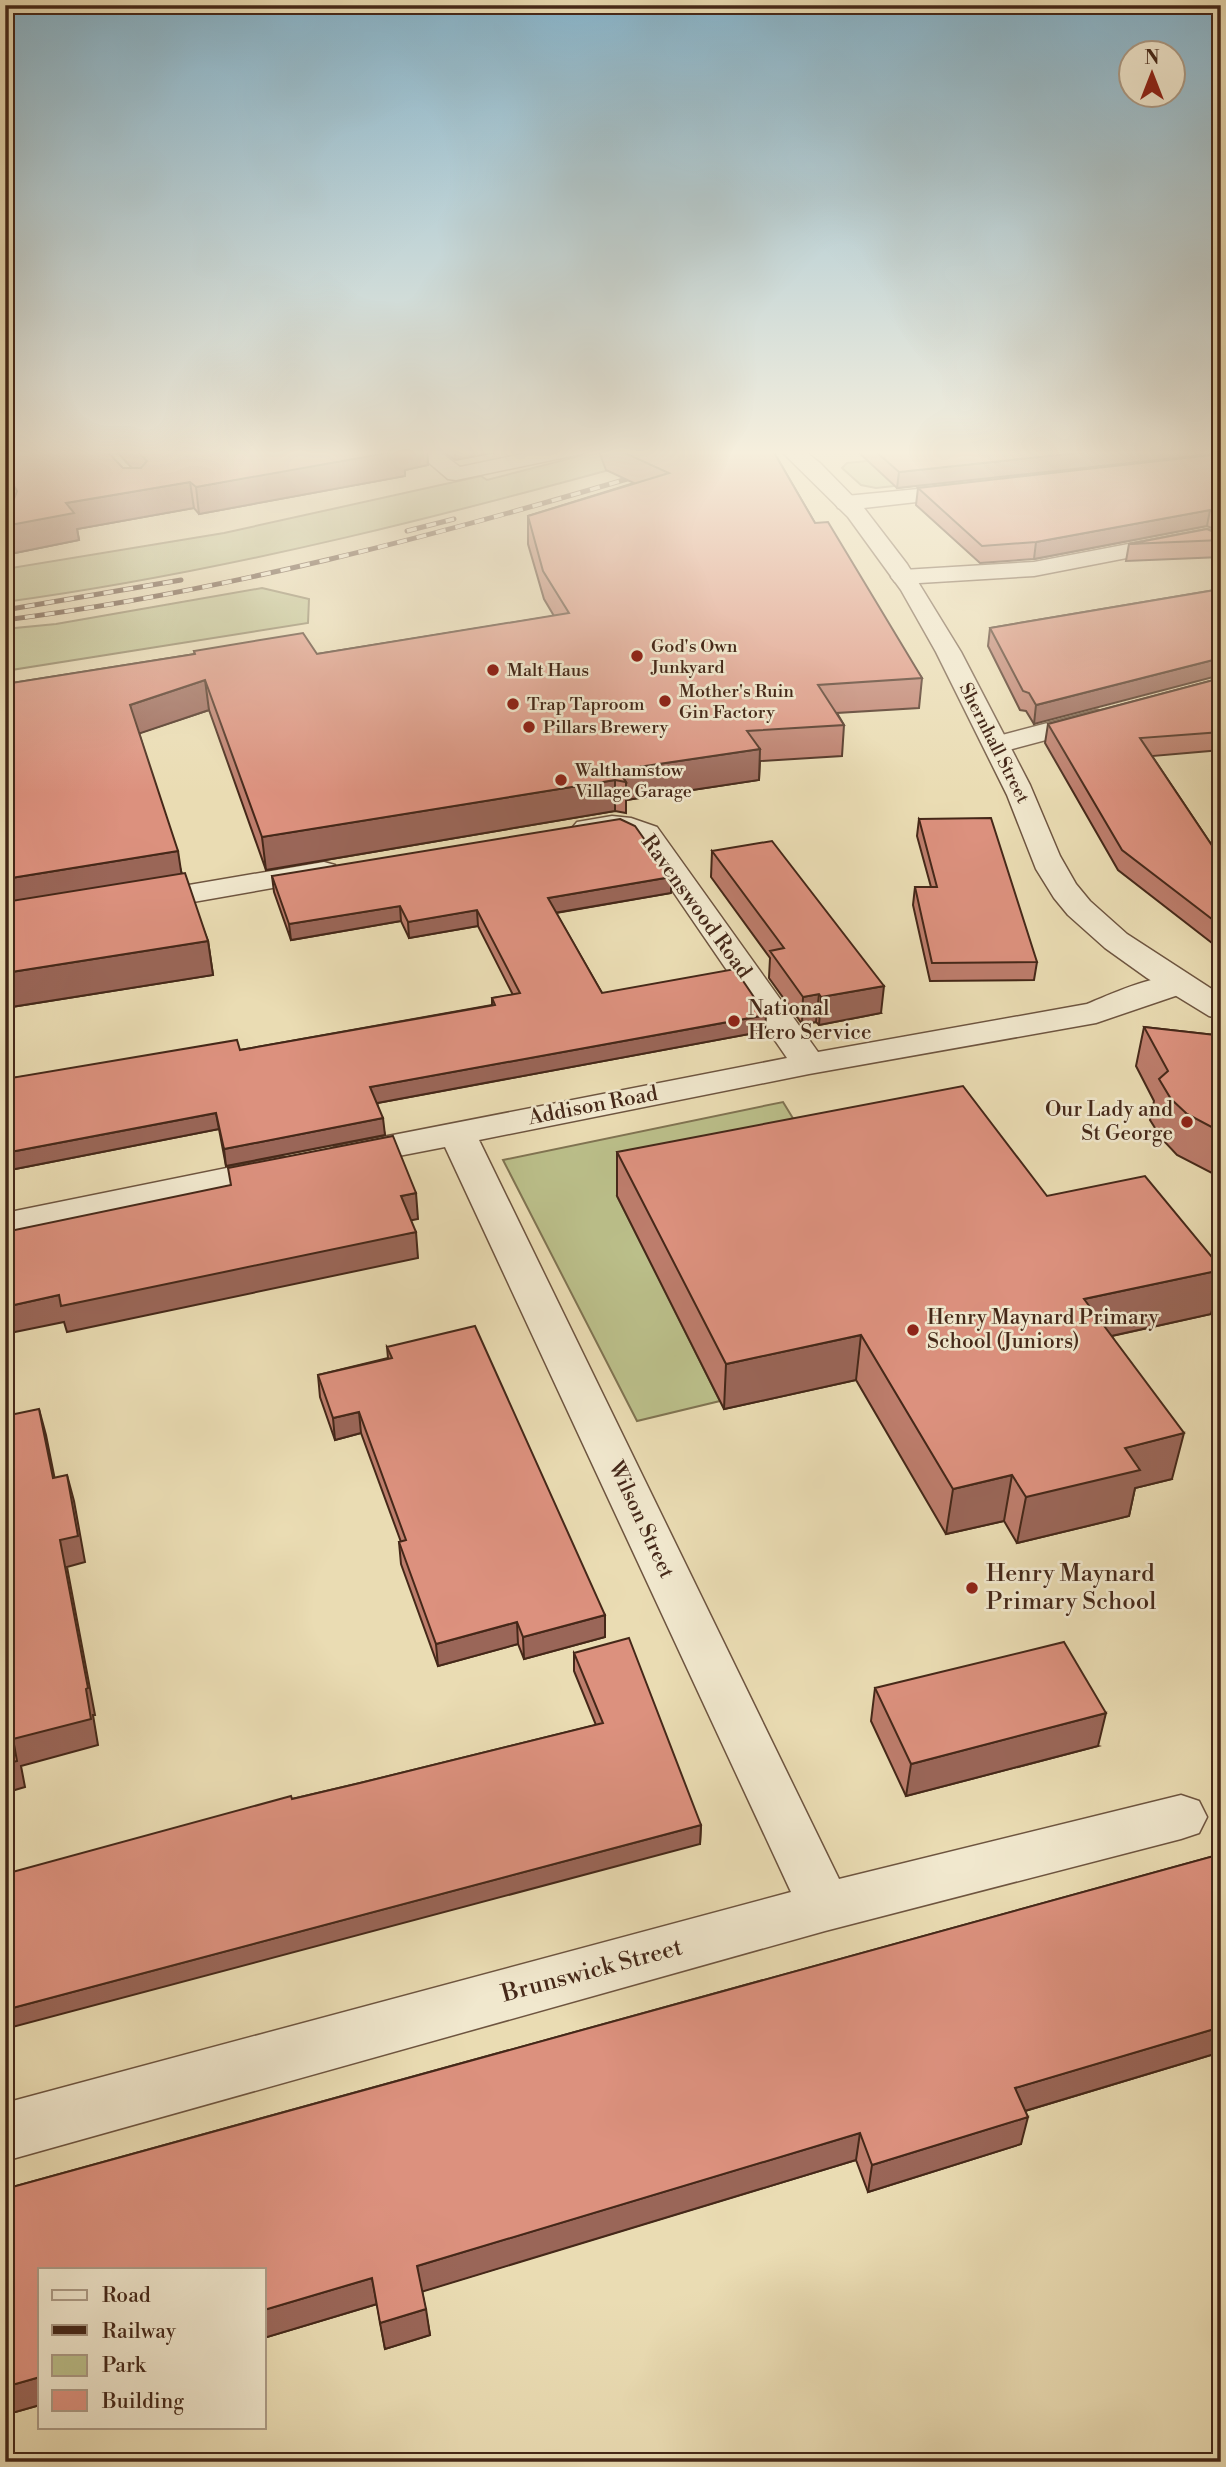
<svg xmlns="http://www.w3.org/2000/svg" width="1226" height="2467" viewBox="0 0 1226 2467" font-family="'Libre Bodoni',serif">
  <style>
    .green { fill: #bbbf8a; stroke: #807452; stroke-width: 2 }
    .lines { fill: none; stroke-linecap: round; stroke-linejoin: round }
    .minor-casing { stroke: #6e5540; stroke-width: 3 }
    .tertiary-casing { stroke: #6e5540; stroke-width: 3 }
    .minor { fill: #f1e8ce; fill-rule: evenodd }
    .tertiary { fill: #f1e8ce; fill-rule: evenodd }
    .rail-casing { stroke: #452819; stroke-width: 5 }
    .rail { stroke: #f1e8ce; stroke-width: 3.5; stroke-dasharray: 10; stroke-linecap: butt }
    .wall { fill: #bd7d6c; stroke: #452819; stroke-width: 2 }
    .shaded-wall { fill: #9a6658; stroke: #452819; stroke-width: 2 }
    .building { fill: #dc917e; stroke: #452819; stroke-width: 2 }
    .poi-dot { fill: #8f2418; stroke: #f1e8ce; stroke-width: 2.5 }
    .labels { text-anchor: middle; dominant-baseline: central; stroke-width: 5; stroke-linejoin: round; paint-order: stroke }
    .far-poi-label { font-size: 18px; fill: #452819; stroke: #f1e8ce; text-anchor: start }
    .far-street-label { font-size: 18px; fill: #452819; stroke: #f1e8ce }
    .street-label { font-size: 21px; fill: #452819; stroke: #f1e8ce }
    .poi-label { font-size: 21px; fill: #452819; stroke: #f1e8ce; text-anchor: start }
    .near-poi-label { font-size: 24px; fill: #452819; stroke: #f1e8ce; text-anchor: start }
    .near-street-label { font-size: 24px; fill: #452819; stroke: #f1e8ce }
  </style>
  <rect width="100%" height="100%" fill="#eadcb3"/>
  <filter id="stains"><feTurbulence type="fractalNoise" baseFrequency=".00286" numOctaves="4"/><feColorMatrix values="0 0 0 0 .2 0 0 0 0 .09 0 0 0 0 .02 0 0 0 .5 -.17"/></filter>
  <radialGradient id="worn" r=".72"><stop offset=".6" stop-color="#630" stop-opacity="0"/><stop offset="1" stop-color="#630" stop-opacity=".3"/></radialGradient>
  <path class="green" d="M606 449H685C463 511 233 571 5 602V569L224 533 481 476 487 480Z
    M1140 459 876 488 861 485 842 468 847 463 867 461Z
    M262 588 309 599 308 623 5 671V629L56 624Z
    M783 1102 816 1156 617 1196 720 1401 637 1421 503 1160Z"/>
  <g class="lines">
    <g class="minor-casing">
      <path id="minor" d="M413 449H436L460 467 546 449H586L583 453 576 455 456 480 448 479Z
        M970 484 978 485 981 490 978 495 846 510 838 508 835 503 838 498 846 496Z
        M1207 529 1221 534V551L1204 543 1034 576 903 584 895 582 891 577 895 572 903 570 1034 562Z
        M1097 710 1106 712 1110 718 1106 724 997 753 987 751 983 745 987 739Z
        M612 816 631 818 657 827 818 1052 1087 1004C1113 993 1163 970 1190 977L1194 984 1190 991 1096 1023 809 1074 479 1140 839 1879 1181 1795 1199 1801 1207 1817 1199 1833 1181 1839 825 1931 5 2161V2103L791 1892 445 1147 347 1166 334 1163 329 1155 334 1147 347 1144 787 1058 637 839C616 830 597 839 577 834L572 828 577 822Z
        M324 862 335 865 339 871 335 877 142 911 131 909 127 902 131 895 142 893Z
        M281 1157 294 1160 300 1168 294 1176 5 1237V1213Z"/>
    </g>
    <g class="tertiary-casing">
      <path id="tertiary" d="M779 449H802L820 463 864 508 907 564 961 652 1030 785 1060 856 1076 884 1090 901 1127 934 1221 995V1019L1209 1016 1147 978 1105 948 1068 915 1054 898 1036 869 1007 795 936 652 901 590 848 517Z"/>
    </g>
    <use href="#minor" class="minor"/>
    <use href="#tertiary" class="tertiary"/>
    <g class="rail-casing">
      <path id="rail" d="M407 531 454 519
        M5 610 181 580
        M5 620C222 592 435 536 644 474"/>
    </g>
    <use href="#rail" class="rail"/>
  </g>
  <path class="wall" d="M5 449 123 468H132L114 449H427L428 465 405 470V476L199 514 194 508 77 529 79 540 5 555Z
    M440 449H511L455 460Z
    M598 449H772L815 523 922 678 919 708 837 713 844 725 842 756 760 761 759 780 626 800V813L615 811 266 870 209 710 139 733 182 874 208 941 213 975 5 1008V684L195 654 194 651 317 654 554 616 544 599 528 544V516L634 483 606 470Z
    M855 449H1221L897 488Z
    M1221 454V532L1207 526 1034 559 980 563 916 505 918 488Z
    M1221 535V557L1126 561 1129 544Z
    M1221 589 1034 724 1026 711 1020 710 988 646 990 628Z
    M1221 678V750L1152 756 1221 859V950L1118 870 1045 743 1048 724Z
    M919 819 1037 962 1034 980 930 981 913 905 915 887H931L917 836Z
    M712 851 881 1013 819 1025 816 1022 802 1024 769 978 770 958 711 877Z
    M272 876 671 893 556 913 602 993 765 1031 377 1103 385 1135 226 1166 219 1129 5 1171V1079L240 1050 492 1005V998L513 995 478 926 409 938 401 921 291 940 274 892Z
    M1144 1027 1215 1035 1221 1031V1180L1216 1175 1177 1155 1162 1139 1150 1120 1154 1101 1136 1066Z
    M617 1152 1047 1196 1211 1314 1112 1336 1172 1479 1135 1488 1129 1516 1017 1543 1004 1521 946 1534 856 1380 724 1409 617 1196Z
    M387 1347 605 1615V1637L524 1659 518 1644 438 1666 401 1564 399 1542H401L361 1433 335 1440 320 1397 318 1375 388 1358Z
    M574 1653 701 1825 700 1844 292 1799 360 1783 596 1725 574 1671Z
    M875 1688 1098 1746 906 1796 871 1721Z
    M1221 1854V2052L1025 2111 1021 2144 868 2192 856 2160 422 2291 430 2335 385 2349 377 2304 264 2338V2269H40V2405L5 2415V2189Z"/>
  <path class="shaded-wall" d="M398 449H427L428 465 405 470V476L199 514 196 487Z
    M454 449H511L455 460Z
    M1114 449H1221V453L897 488 899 472Z
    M190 482 194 508 77 529 79 540 5 555V526L66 503Z
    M1210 510 1207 526 1034 559 1036 542Z
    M1221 658V675L1034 724 1036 705Z
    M205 680 209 710 135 735 130 705Z
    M760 749 759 780 626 800V782L618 770Z
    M615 780V811L266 870 262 837Z
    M178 851 183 884 5 913V879Z
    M671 877V893L548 914V898Z
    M400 906 401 921 291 940 289 924Z
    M477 910 478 926 409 938 408 922Z
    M208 941 213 975 5 1008V973Z
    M884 986 881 1013 819 1025 821 997Z
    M819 994 816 1022 802 1024 803 997Z
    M766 1015 765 1031 372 1104 370 1087Z
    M216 1113 219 1129 5 1171V1153Z
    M383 1118 385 1135 226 1166 224 1149Z
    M416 1193 418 1219 403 1222 401 1196Z
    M416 1232 418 1258 67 1332 64 1322 5 1334V1307L59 1295Z
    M1221 1270V1275L1211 1314 1075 1344 1084 1299Z
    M861 1335 856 1380 724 1409 726 1364Z
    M39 1409 46 1435 60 1505 53 1478Z
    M359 1412 361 1433 335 1440 333 1418Z
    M1184 1433 1172 1479 1135 1488 1129 1516 1017 1543 1026 1497 1125 1448Z
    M67 1475 74 1501 85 1562 67 1567 95 1715H93L98 1745 21 1766 25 1787 5 1793V1764L13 1739 60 1540Z
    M1012 1475 1004 1521 946 1534 953 1489Z
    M605 1615V1637L524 1659 523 1637Z
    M517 1622 518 1644 438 1666 436 1644Z
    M1106 1713 1098 1746 906 1796 911 1764Z
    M701 1825 700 1844 5 2029V2010Z
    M1221 2027V2052L1008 2116 1015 2088Z
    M1028 2117 1021 2144 868 2192 872 2165Z
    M860 2133 856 2160 421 2292 417 2266Z
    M372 2278 377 2304 264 2338V2310Z
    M426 2309 430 2335 385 2349 380 2323Z
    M40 2377V2405L5 2415V2387Z"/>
  <path class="building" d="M5 449H105L123 468H141L147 461 135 449H402L404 450 196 487 190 482 66 503 74 513 5 526V501L14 499 17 491 13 484 5 481Z
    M616 449H772L815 523 828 522 922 678 818 685 844 725 747 731 760 749 618 770 626 782 615 780 262 837 205 680 130 705 178 851 5 879V816L7 815 5 809V684L195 654 194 651 303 633 317 654 569 613 543 571 528 516 669 473Z
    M873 449H1114L899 472Z
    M1221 454V514L1210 510 1036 542 982 546 918 488Z
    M1207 529 1221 535V540L1129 544Z
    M1221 589V658L1036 705 1029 693 1023 691 990 628Z
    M1221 678V732L1140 738 1221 859V926L1122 850 1048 724Z
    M991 818 1037 962 932 963 915 887H937L919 819Z
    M620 819 635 826 671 877 548 898 602 993 735 969 766 1015 370 1087 383 1118 224 1149 216 1113 5 1153V1079L237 1040 240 1050 495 1005 492 998 520 993 477 910 408 922 400 906 289 924 272 876Z
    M772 841 884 986 821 997 819 994 803 997 770 951 784 948 712 851Z
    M185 873 208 941 5 973V902Z
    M1144 1027 1215 1035 1221 1031V1132L1187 1114 1171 1099 1159 1079 1168 1071Z
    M963 1086 1047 1196 1145 1176 1221 1268V1270L1084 1299 1184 1433 1125 1448 1140 1470 1026 1497 1012 1475 953 1489 861 1335 726 1364 617 1152Z
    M393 1136 416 1193 401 1196 416 1232 61 1306 59 1295 5 1307V1232L231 1185 228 1168Z
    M475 1326 605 1615 523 1637 517 1622 436 1644 399 1542 406 1540 359 1412 333 1418 318 1375 392 1358 387 1347Z
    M39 1409 53 1478 67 1475 78 1536 60 1540 88 1688 86 1689 91 1719 13 1739 17 1761 5 1764V1416Z
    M629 1638 701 1825 5 2010V1874L291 1796 292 1799 360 1783 603 1723 574 1653Z
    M1064 1642 1106 1713 911 1764 875 1688Z
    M1221 1854V2027L1015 2088 1028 2117 872 2165 860 2133 417 2266 426 2309 380 2323 372 2278 264 2310V2269H40V2377L5 2387V2189Z"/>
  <linearGradient id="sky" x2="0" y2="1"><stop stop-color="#88b7cf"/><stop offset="0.57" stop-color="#f6efdd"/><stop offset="1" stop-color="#f6efdd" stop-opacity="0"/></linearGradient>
  <rect width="1226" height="794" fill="url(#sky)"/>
  <g class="poi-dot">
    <circle cx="637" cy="656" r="7"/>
    <circle cx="493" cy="670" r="7"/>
    <circle cx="665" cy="701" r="7"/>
    <circle cx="513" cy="704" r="7"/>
    <circle cx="529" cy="727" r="7"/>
    <circle cx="561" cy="780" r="7"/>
    <circle cx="734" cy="1021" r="7"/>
    <circle cx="1187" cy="1122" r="7"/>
    <circle cx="913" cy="1330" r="7"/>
    <circle cx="972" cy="1588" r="7"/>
  </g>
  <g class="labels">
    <g class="far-poi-label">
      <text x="651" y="646">God's Own<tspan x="651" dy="21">Junkyard</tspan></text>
      <text x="507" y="670">Malt Haus</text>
      <text x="679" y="691">Mother's Ruin<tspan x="679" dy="21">Gin Factory</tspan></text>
      <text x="527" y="704">Trap Taproom</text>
      <text x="543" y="727">Pillars Brewery</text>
      <text x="575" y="770">Walthamstow<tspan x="575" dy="21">Village Garage</tspan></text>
    </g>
    <g class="far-street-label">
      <text transform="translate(994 743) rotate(63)">Shernhall Street</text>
    </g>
    <g class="street-label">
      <text transform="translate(696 907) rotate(54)">Ravenswood Road</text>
      <text transform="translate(593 1106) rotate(-11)">Addison Road</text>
      <text transform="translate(641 1520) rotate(65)">Wilson Street</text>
    </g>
    <g class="poi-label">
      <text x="748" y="1009">National<tspan x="748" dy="24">Hero Service</tspan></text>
      <text x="1173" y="1110" text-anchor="end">Our Lady and<tspan x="1173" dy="24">St George</tspan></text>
      <text x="927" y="1318">Henry Maynard Primary<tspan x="927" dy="24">School (Juniors)</tspan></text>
    </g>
    <g class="near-poi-label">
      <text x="986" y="1574">Henry Maynard<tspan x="986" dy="28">Primary School</tspan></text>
    </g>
    <g class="near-street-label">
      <text transform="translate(592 1971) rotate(-15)">Brunswick Street</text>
    </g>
  </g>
  <rect width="1226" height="2467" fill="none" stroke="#eadcb3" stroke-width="28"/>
  <rect x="7" y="7" width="1212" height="2453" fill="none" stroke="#452819" stroke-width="3.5"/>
  <rect x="14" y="14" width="1198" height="2439" fill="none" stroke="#452819" stroke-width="2"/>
  <rect x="38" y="2268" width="228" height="161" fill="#f1e8ce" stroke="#ac9b86" stroke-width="2"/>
  <rect x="52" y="2290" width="35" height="10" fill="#f1e8ce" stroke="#ac9b86" stroke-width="2"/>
  <text x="102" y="2302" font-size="21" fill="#452819">Road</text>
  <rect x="52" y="2325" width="35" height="10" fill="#452819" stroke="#ac9b86" stroke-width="2"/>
  <text x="102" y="2338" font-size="21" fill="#452819">Railway</text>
  <rect x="52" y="2355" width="35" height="21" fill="#bbbf8a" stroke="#ac9b86" stroke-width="2"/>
  <text x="102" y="2372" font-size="21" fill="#452819">Park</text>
  <rect x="52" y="2390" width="35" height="21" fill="#dc917e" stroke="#ac9b86" stroke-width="2"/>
  <text x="102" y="2408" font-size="21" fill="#452819">Building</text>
  <g transform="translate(1152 74)"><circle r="33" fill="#f1e8ce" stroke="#ac9b86" stroke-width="2"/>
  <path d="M0-5L12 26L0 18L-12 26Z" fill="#8f2418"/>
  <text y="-10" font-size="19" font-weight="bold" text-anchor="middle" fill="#452819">N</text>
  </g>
  <rect width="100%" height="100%" filter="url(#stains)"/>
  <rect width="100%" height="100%" fill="url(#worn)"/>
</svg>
